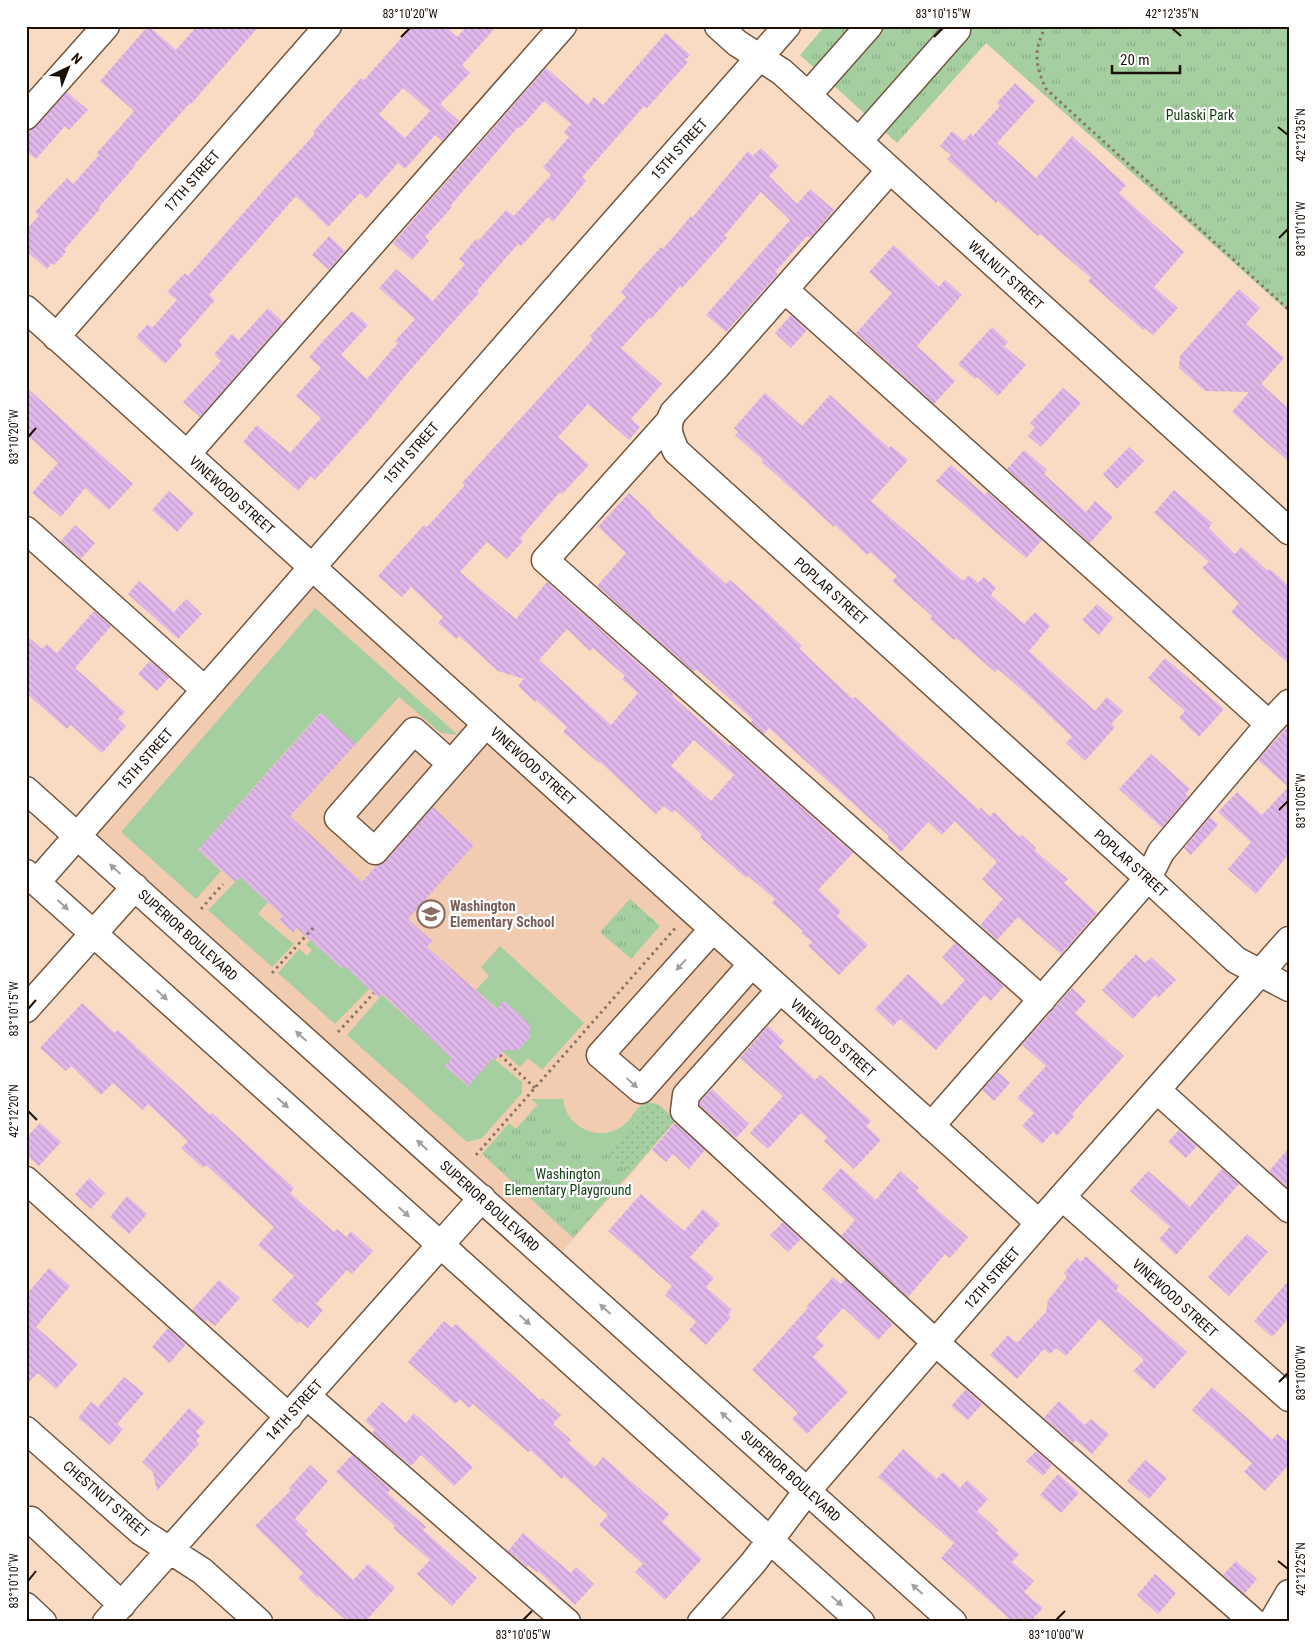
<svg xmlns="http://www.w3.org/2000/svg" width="1315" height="1648" viewBox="0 0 1315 1648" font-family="'Roboto Condensed',sans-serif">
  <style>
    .built { fill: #f2ccb0 }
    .grass { fill: #a5cea1 }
    .park { fill: url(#park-tufts) }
    .garden { fill: url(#garden-dots) }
    .building { fill: url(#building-back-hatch); fill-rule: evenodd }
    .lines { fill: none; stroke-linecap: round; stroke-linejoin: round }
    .minor-casing { stroke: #715641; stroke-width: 29 }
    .path { stroke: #887464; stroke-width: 3; stroke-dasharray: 2.5 4; stroke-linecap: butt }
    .minor { stroke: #fff; stroke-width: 26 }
    .oneway { fill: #a49f9c }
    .ticks { fill: none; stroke: #1b1008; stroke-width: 2 }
    .labels { text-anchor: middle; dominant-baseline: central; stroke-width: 4.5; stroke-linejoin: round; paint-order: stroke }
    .park-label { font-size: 14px; fill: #0e3d0d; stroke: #fff }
    .street-label { font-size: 14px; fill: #1b1008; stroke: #fff }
    .education-label { font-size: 14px; font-weight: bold; fill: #785e54; stroke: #fff; text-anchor: start }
    .neatline { fill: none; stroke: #1b1008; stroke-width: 2 }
    .ticks-label { font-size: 12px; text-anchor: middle; fill: #1b1008 }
  </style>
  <defs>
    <pattern id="park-tufts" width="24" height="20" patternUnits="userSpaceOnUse" patternTransform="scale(1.25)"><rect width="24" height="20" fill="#a5cea1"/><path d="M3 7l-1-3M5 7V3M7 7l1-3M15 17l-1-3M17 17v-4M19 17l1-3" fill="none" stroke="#8db089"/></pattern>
    <pattern id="garden-dots" width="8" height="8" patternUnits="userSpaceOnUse" patternTransform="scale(1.25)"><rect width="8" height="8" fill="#a5cea1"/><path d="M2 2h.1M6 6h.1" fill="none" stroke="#8db089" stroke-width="1.8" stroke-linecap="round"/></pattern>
    <pattern id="building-back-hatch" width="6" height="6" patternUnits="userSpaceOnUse" patternTransform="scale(1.25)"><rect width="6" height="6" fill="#e0b7eb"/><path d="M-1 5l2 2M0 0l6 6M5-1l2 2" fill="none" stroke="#c09cc8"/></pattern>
  </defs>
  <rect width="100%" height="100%" fill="#f9dac2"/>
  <path class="built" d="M312 567 780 990 684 1111 633 1172 553 1262 78 836Z"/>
  <path class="grass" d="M315 608 458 735 441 733 399 697 356 744 320 713 198 850 221 871 196 899 121 832Z
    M240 877 268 902 258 914 294 944 272 967 208 910Z
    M310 940 342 968 347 963 372 986 335 1024 278 973 299 949 307 956 312 950 306 945Z
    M500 946 584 1023 542 1070 528 1058 520 1067 503 1052 502 1049 519 1050 530 1037 476 990 489 976 481 967Z
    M382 995 452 1058 445 1066 468 1086 493 1058 522 1082V1093L482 1138 467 1142 347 1035Z
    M531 1099H563C565 1112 570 1121 582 1128 597 1137 616 1134 628 1121 636 1112 638 1104 651 1102L607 1152 603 1148 588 1151Z"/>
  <path class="park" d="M825 26H1289V312L986 43 897 143 800 55Z
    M630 899 660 926 631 959 600 932Z
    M538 1104 588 1151 603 1148 631 1172 573 1238 482 1154 509 1123 516 1129Z"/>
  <path class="garden" d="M650 1103 658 1104 676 1120 631 1172 607 1152Z"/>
  <path class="building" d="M148 26 176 50 197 26H259L191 104 190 103 134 165 135 166 99 207 100 209 64 250 66 252 54 265 52 263 47 269 26 251V230L39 216 35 212 67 178 73 184 99 155 97 153 134 111 100 81Z
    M412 26H445L457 37 467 26H497L462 65 470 73 440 104 459 121 442 141 435 135 405 169 398 163 366 199 360 193 328 227 296 196 209 295 215 300 179 341 182 345 165 364 136 337 148 324 152 328 177 300 167 292 185 273 188 276 284 167 315 134 313 132 344 97 361 78 364 80ZM403 88 430 111 405 138 379 114Z
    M666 33 690 55 685 60 688 62 647 108 644 106 582 177 586 181 553 222 548 217 521 246 518 244 477 291 479 293 410 370 368 421 315 480 311 476 298 491 243 442 257 425 290 453 321 418 296 396 321 368 309 357 324 340 352 311 368 325 341 355 367 379 398 343 395 341 415 319 379 288 396 269 433 301 465 264 459 259 476 239 478 241 506 210 514 216 551 175 543 167 569 137 564 132 571 124 544 101 520 128 518 127 450 206 452 207 425 237 429 241 412 260 393 243 546 68 588 105 594 97 603 105Z
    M1015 83 1035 101 997 143 1036 178 1072 136 1126 185 1119 193 1184 252 1154 287 1178 308 1153 335 1145 328 1143 330 1088 281 1091 278 1040 234 1038 236 998 201 996 203 947 159 951 155 940 146 952 131 964 141 971 133 973 136 1000 106 997 103Z
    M67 92 88 110 69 130 65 126 36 159 26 151V131L37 126Z
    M761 148 779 166 769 176 797 204 810 189 834 210 810 238 807 236 775 272 778 274 726 332 706 315 790 220 761 192 724 236 727 238 710 257 682 288 680 286 651 319 649 318 621 348 662 384 631 419 640 427 629 440 588 404 558 437 589 465 562 494 560 492 520 538 523 541 507 559 487 542 460 572 516 619 547 582 673 694 672 696 729 746 731 745 853 853 818 890 841 911 837 916 868 945 839 975 808 946 812 942 801 933 803 931 772 903 775 899 748 876 746 878 700 837 702 835 675 810 672 813 664 806 656 814 600 762 599 763 563 732 567 727 536 700 535 702 518 686 524 679 498 671 459 636 456 639 438 623 443 617 411 587 402 597 378 576 424 525 427 527 465 485 462 483 479 464 593 339 590 336 626 297 621 292 638 272 661 247 663 249 691 216 692 218 748 151 753 156ZM567 629 590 651 593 648 625 676 622 679 638 693 611 725 539 660ZM694 740 734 775 711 801 671 766Z
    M329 236 345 251 329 270 312 255Z
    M894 245 939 287 945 280 962 295 917 346 955 381 934 404 856 333 892 293 869 272Z
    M1239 289 1260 308 1246 324 1284 358 1261 384 1289 409V462L1232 412 1249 392 1205 391 1179 368 1180 356Z
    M268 308 283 322 200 417 183 402 221 361 214 354 232 334 239 340Z
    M791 315 807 330 791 348 775 333Z
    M992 327 1008 342 1004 346 1026 365 998 396 977 377 975 379 958 364Z
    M26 387 133 484 109 510 85 488 61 517 32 493 58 463 26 434Z
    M1063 388 1081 403 1041 447 1028 436 1035 427 1030 423Z
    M765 393 802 426 830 395 889 448 891 446 908 460 871 501 963 581 969 575 978 583 984 577 996 588 991 594 993 597 1024 624 1035 612 1050 626 1029 651 1095 711 1107 697 1123 711 1111 724 1115 727 1085 761 1066 743 1072 737 1030 697 998 669 995 672 956 638 954 640 930 619 932 616 892 581 897 576 870 552 867 555 835 525 834 527 762 462 763 460 735 435 738 432 734 428Z
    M1129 447 1144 461 1117 489 1103 474Z
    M1024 450 1047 470 1044 474 1086 512 1095 501 1113 517 1090 543 1007 469Z
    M951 465 985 495 987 492 1042 540 1026 558 936 481Z
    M1174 490 1212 523 1209 528 1235 554 1241 547 1268 571 1270 569 1289 586V664L1231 612 1239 603 1202 568 1209 562 1154 513Z
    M169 491 194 513 177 532 152 510Z
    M629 493 652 514 651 515 726 584 730 580 763 609 802 646 799 648 810 659 853 699 855 697 979 810 981 808 990 817 994 812 1019 837 1022 835 1036 848 1034 850 1068 879 1064 883 1097 913 1061 954 1018 917 997 940 980 925 1003 899 982 879 997 862 955 821 942 835 928 822 901 852 887 839 889 836 769 728 764 734 751 722 753 720 709 680 696 669 694 672 597 586 626 553 598 527Z
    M75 525 95 543 81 559 61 541Z
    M139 581 174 612 186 599 202 614 178 639 128 594Z
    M1097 604 1113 618 1099 635 1082 620Z
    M94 611 111 626 75 668 125 712 118 719 126 726 102 753 71 725 67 729 26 693V635L42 649 47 644 57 653Z
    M1165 658 1224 709 1199 737 1179 718 1185 711 1148 678Z
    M150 661 169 678 157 691 138 674Z
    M321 713 356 744 290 816 362 882 377 865 386 861 433 807 474 845 408 919 432 941 427 947 497 1009 504 1001 530 1024V1037L518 1050H505L495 1060 493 1058 468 1086 445 1066 452 1058 382 994 379 998 345 966 343 969 297 928 293 933 279 920 283 916 240 877 235 882 198 850Z
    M1289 725V854L1256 894 1228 869 1251 842 1218 812 1237 792 1262 815 1288 787 1258 760Z
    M1151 754 1190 789 1185 794 1188 797 1162 828 1119 789Z
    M1210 817 1218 825 1191 855 1184 848Z
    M955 943 1004 986 991 1001 984 995 936 1050 900 1019 893 1026 875 1009 908 974 942 1005 965 980 942 957Z
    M1136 954 1145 963 1151 957 1176 980 1158 998 1155 995 1133 1019 1102 990Z
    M1072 988 1086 1001 1075 1013 1124 1056 1072 1114 1074 1116 1057 1136 1053 1132 1042 1144 1022 1126 1034 1113 1017 1098 1046 1066 1022 1045Z
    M82 1003 115 1033 118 1030 210 1115 212 1113 294 1188 290 1193 334 1232 337 1229 346 1237 351 1231 373 1251 352 1274 347 1270 316 1304 323 1310 308 1328 300 1321 298 1324 272 1300 294 1276 258 1245 274 1227 206 1165 203 1168 181 1148 188 1141 148 1104 143 1110 113 1083 101 1095 71 1066 66 1071 40 1048Z
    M768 1026 784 1041 779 1047 815 1080 820 1075 871 1121 866 1126 881 1140 854 1169 824 1141 827 1137 801 1113 768 1149 750 1133 783 1096 740 1058Z
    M998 1072 1010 1083 994 1101 982 1090Z
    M712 1089 749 1124 736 1138 700 1105V1102Z
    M40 1123 61 1142 39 1166 26 1155V1138Z
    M675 1123 705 1150 689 1169 673 1154 666 1162 652 1150Z
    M1179 1130 1197 1146 1186 1158 1168 1142Z
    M1289 1148V1189L1269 1171Z
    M841 1168 876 1200 900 1171 919 1188 916 1191 968 1237 950 1258 945 1254 908 1297 841 1236 855 1220 822 1189Z
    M1222 1169 1239 1184 1176 1255 1159 1239 1170 1227 1130 1191 1148 1171 1190 1207Z
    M89 1178 105 1193 91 1209 75 1194Z
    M641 1194 684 1231 703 1209 720 1224 690 1257 714 1278 706 1287 732 1310 728 1314 731 1317 706 1345 689 1330 696 1322 665 1295 672 1286 608 1231Z
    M127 1196 147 1214 129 1234 110 1217Z
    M783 1222 801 1239 788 1252 770 1235Z
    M1247 1234 1268 1252 1229 1296 1208 1277Z
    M1086 1256 1119 1286 1116 1290 1187 1352 1154 1389 1133 1371 1144 1360 1099 1319 1066 1356 1056 1348 1050 1354 1044 1349 1017 1379 990 1355 1008 1335 1017 1343 1046 1312 1048 1300 1067 1277 1064 1273 1077 1258 1081 1262Z
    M49 1268 70 1286 36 1327 78 1364 56 1389 38 1373 26 1385V1295Z
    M833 1277 841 1284 845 1279 893 1324 878 1340 843 1308 816 1338 824 1345 813 1357 848 1392 807 1434 792 1419 798 1413 752 1370 808 1308 806 1307Z
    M219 1280 240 1298 215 1326 207 1320 206 1322 192 1310Z
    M1289 1280V1318L1272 1337 1254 1321Z
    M444 1321 452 1328 456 1324 540 1400 542 1398 561 1415 553 1424 571 1440 568 1443 595 1467 603 1457 669 1514 662 1522 702 1559 665 1600 635 1572 643 1564 599 1525 608 1515 564 1476 562 1479 530 1450 528 1452 473 1404 469 1408 460 1399 455 1404 408 1362Z
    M168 1328 186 1344 170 1363 152 1347Z
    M124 1377 144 1393 117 1424 123 1429 110 1445 78 1418 91 1402 98 1407Z
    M1212 1387 1272 1440 1277 1434 1289 1443V1464L1265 1491 1244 1472 1252 1463 1192 1410Z
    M966 1389 982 1404 968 1420 951 1406Z
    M1059 1401 1085 1425 1091 1419 1109 1434 1092 1454 1075 1440 1073 1443 1044 1418Z
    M382 1402 406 1423 414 1413 473 1467 454 1486 421 1455 411 1466 372 1433 375 1430 365 1421Z
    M189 1408 205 1422 196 1432 200 1436 196 1441 199 1444 157 1491 153 1472 142 1462Z
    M903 1449 937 1479 943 1472 960 1488 967 1480 988 1499 977 1511 998 1530 996 1533 1019 1554 1012 1562 1034 1581 1024 1592 1043 1608 1030 1622H1013L941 1558 954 1543 878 1477Z
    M1036 1451 1052 1465 1043 1476 1026 1461Z
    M352 1455 391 1489 387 1493 426 1527 423 1530 477 1578 452 1606 417 1574 430 1560 393 1528 395 1526 336 1472Z
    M1145 1460 1167 1478 1149 1499 1127 1481Z
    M310 1465 328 1481 295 1519 308 1531 305 1534 353 1580 368 1564 395 1588 365 1622H348L319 1596 318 1598 298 1578 303 1573 255 1526 291 1490 289 1488Z
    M1058 1474 1079 1493 1061 1513 1040 1495Z
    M523 1533 571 1573 576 1567 594 1584 575 1605 538 1571 537 1572 528 1565 527 1567 508 1551Z
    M1236 1561 1257 1579 1244 1594 1223 1575Z
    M1155 1574 1176 1593 1158 1614 1137 1595Z"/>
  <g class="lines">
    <g class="minor-casing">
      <path id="minor" d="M718 26 737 43 782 72 1289 531
        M808 95 869 26
        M26 116 106 26
        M859 141 957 30 953 26
        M890 170 718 365 673 413C665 428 670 437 676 451L1148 878 1236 960 1289 988
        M785 290 1269 724 1289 703
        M26 309 1039 1223
        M56 337 328 26
        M668 423 545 560 1042 1000
        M187 454 563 26
        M26 530 205 690
        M451 764 414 731 338 818 375 851 486 724
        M26 790 953 1622
        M26 873 861 1622
        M37 882 557 287 787 26
        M713 929 600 1055 641 1090 752 964
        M780 990 686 1095 684 1111 936 1343 1254 1622
        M26 1009 135 887
        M1157 1090 1289 1209
        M931 1126 1148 878 1161 852 1269 724
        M26 1180 289 1417
        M1062 1197 1289 1398
        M307 1396 567 1622
        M26 1430 140 1531 202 1571 259 1622
        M31 1520 122 1605
        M26 1606 43 1622
        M106 1622 482 1198
        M701 1622 753 1563 807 1491 826 1469 1039 1223 1289 940
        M1272 1622 1289 1593"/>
    </g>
    <path class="path" d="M1046 26C1033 50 1035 65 1046 89L1289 310
      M201 909 223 884
      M272 973 314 927
      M338 1032 374 993
      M500 1055 535 1088
      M476 1155 677 926"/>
    <use href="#minor" class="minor"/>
  </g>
  <defs><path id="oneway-solid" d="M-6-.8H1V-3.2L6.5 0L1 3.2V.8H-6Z" transform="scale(1.25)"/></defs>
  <g class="oneway">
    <use href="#oneway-solid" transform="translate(115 869) rotate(-138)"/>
    <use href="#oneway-solid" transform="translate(63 905) rotate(42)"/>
    <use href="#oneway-solid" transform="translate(681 965) rotate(132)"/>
    <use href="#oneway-solid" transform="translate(162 995) rotate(42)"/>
    <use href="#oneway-solid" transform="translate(301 1036) rotate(-138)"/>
    <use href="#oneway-solid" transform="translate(632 1083) rotate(41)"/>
    <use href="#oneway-solid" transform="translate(283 1103) rotate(42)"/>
    <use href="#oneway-solid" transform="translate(422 1145) rotate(-138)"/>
    <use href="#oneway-solid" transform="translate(404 1212) rotate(42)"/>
    <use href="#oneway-solid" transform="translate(605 1309) rotate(-138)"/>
    <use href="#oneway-solid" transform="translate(525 1320) rotate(42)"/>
    <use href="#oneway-solid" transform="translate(726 1417) rotate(-138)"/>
    <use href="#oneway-solid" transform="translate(917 1589) rotate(-138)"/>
    <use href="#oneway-solid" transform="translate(837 1601) rotate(42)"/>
  </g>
  <path class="ticks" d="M1172 28 1181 36M401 37 410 28M934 37 943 28M1278 127 1288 135M1279 238 1288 229M28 437 36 428M1279 810 1288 801M28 1009 36 1000M28 1111 37 1120M1279 1382 1288 1373M1278 1561 1288 1569M28 1581 36 1571M523 1620 532 1611M1056 1620 1065 1611"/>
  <defs>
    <g id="school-ring" transform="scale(1.4375)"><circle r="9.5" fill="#fff" stroke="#8d6e63" stroke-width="1.5"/><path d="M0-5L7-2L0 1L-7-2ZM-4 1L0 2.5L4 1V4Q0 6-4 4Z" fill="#8d6e63"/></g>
  </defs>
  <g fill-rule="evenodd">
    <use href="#school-ring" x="431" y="914"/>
  </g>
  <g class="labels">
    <g class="park-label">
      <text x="1200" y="115">Pulaski Park</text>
      <text x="568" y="1174">Washington<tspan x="568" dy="16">Elementary Playground</tspan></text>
    </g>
    <g class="street-label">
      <text transform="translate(679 149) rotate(-48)">15TH STREET</text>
      <text transform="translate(192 181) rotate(-49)">17TH STREET</text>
      <text transform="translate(1006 275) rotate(42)">WALNUT STREET</text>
      <text transform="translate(411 453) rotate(-49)">15TH STREET</text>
      <text transform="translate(232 495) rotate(42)">VINEWOOD STREET</text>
      <text transform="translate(831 591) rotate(42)">POPLAR STREET</text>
      <text transform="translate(145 759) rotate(-49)">15TH STREET</text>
      <text transform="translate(533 766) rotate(42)">VINEWOOD STREET</text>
      <text transform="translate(1131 863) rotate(42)">POPLAR STREET</text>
      <text transform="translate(188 935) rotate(42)">SUPERIOR BOULEVARD</text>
      <text transform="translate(833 1038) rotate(42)">VINEWOOD STREET</text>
      <text transform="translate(490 1206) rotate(42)">SUPERIOR BOULEVARD</text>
      <text transform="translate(992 1278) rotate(-49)">12TH STREET</text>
      <text transform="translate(1175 1298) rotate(42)">VINEWOOD STREET</text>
      <text transform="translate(294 1410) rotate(-48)">14TH STREET</text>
      <text transform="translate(791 1476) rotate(42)">SUPERIOR BOULEVARD</text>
      <text transform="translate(106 1499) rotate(41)">CHESTNUT STREET</text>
    </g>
    <g class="education-label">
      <text x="450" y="906">Washington<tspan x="450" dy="16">Elementary School</tspan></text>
    </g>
  </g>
  <rect width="1315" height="1648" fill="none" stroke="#ffffff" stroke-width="55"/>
  <g transform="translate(68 68) rotate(43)" stroke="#ffffff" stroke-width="4" paint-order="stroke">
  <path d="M0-4L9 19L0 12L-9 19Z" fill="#1b1008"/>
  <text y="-8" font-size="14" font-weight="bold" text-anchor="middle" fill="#1b1008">N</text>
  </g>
  <path d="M1112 65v8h68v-8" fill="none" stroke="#1b1008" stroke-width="2.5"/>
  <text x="1120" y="65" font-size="15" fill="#1b1008" stroke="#ffffff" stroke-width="4" paint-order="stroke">20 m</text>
  <rect x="28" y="28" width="1260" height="1592" class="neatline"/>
  <g class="ticks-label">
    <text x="410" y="18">83°10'20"W</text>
    <text x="943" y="18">83°10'15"W</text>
    <text x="1172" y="18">42°12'35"N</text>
    <text transform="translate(1301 135) rotate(-90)" y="4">42°12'35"N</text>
    <text transform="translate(1301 229) rotate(-90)" y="4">83°10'10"W</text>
    <text transform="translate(14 437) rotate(-90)" y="4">83°10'20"W</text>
    <text transform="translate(1301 801) rotate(-90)" y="4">83°10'05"W</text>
    <text transform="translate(14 1009) rotate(-90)" y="4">83°10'15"W</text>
    <text transform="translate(14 1111) rotate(-90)" y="4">42°12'20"N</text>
    <text transform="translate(1301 1373) rotate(-90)" y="4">83°10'00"W</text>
    <text transform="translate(1301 1569) rotate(-90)" y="4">42°12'25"N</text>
    <text transform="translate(14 1581) rotate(-90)" y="4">83°10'10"W</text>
    <text x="523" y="1639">83°10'05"W</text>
    <text x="1056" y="1639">83°10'00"W</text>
  </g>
</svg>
